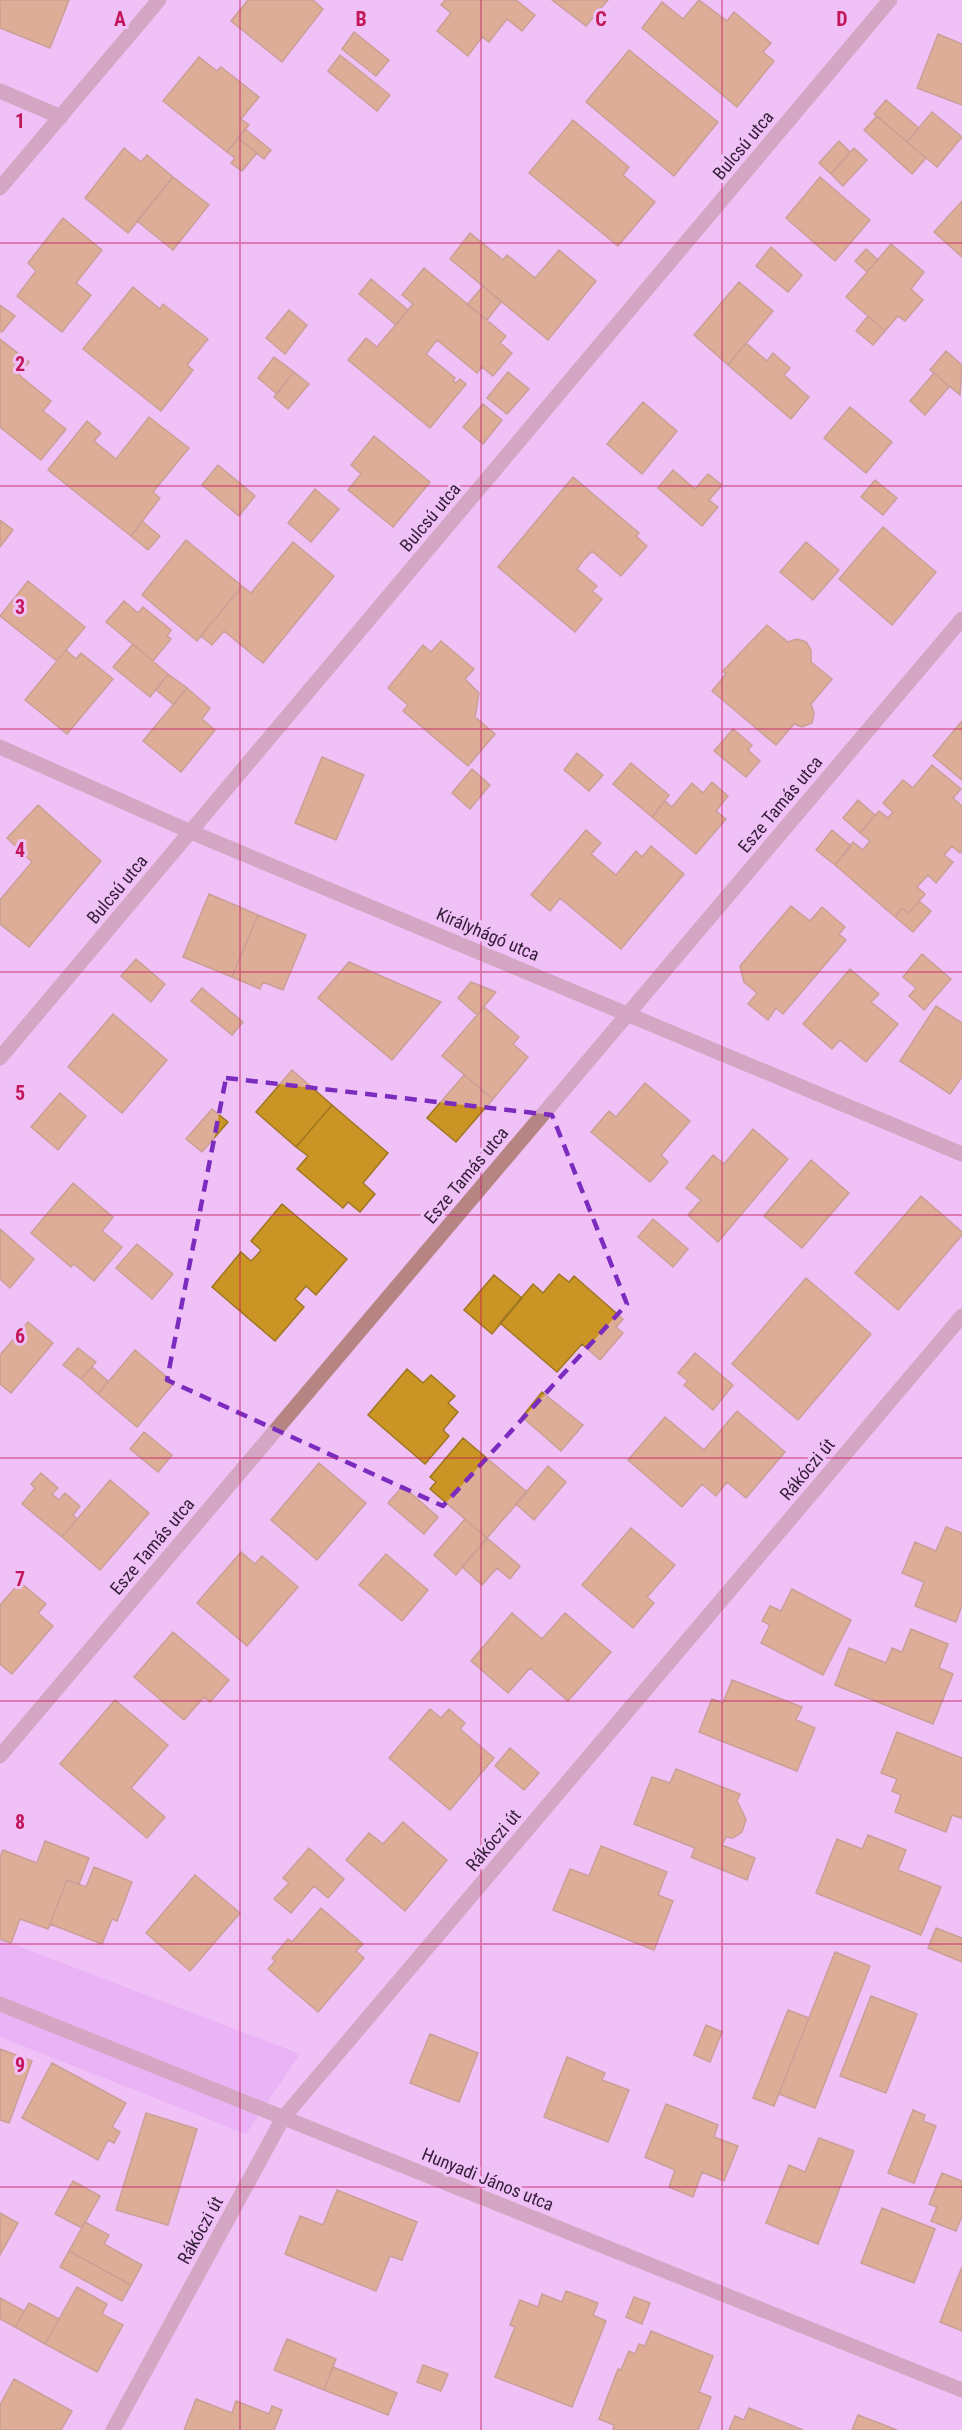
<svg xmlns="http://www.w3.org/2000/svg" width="962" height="2430" viewBox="0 0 962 2430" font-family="'Roboto Condensed',sans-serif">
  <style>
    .green { fill: #e5a2f2 }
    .building { fill: #ca9524; stroke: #9e7622; stroke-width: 1.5 }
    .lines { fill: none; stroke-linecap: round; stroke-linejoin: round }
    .minor { stroke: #b68583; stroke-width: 15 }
    .marked { fill: none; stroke: #7b2cbf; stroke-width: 4.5; stroke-dasharray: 12 8; stroke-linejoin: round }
    .grid { fill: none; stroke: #c2185b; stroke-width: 1.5; stroke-opacity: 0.55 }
    .labels { text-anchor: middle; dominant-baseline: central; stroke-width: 6; stroke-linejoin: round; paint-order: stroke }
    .street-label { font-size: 18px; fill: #331d37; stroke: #efc1f7 }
    .grid-label { font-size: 20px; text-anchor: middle; font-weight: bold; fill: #c2185b; stroke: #efc1f7; stroke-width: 6; stroke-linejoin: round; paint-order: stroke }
  </style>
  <rect width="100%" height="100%" fill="#efc1f7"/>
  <path class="green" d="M0 1939 300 2054 246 2134 0 2037Z"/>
  <path class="building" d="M0 0H69L50 48 0 28Z
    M248 0H313L323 9 282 62 231 21Z
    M445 0H516L535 15 522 31 507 19 489 42 482 37 468 56 437 31 451 13 441 5Z
    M552 0H608L586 26Z
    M699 0 727 21 734 12 771 43 763 52 774 61 737 107 642 28 662 2 683 19Z
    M354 32 389 60 376 76 342 49Z
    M938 34 962 44V105L917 88Z
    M629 50 718 122 674 176 586 102Z
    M340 55 390 95 377 111 328 71Z
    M199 57 217 71 221 67 259 97 241 119 249 125 227 152 163 101Z
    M886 100 919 128 907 142 874 114Z
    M932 112 962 137 937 167 907 142Z
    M877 116 926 158 912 174 864 130Z
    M573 120 629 167 623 175 655 202 618 246 529 173Z
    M245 129 271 150 264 159 238 138Z
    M238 138 257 153 242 171 231 163 235 158 227 152Z
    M839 141 850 152 831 174 819 163Z
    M124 148 141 162 147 155 173 177 128 233 85 198Z
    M854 148 867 160 843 186 831 174Z
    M173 177 209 205 173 250 137 221Z
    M820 177 870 220 835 261 786 218Z
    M962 201V257L934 232Z
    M63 218 102 250 76 283 91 295 62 332 17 296 36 271 28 263Z
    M470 233 503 260 507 255 535 278 559 250 596 281 548 340 450 259Z
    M891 244 924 272 911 289 923 300 905 321 898 316 885 331 846 297Z
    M771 247 802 275 788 292 756 266Z
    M866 249 878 260 867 272 855 261Z
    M424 268 506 336 500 343 512 353 493 376 482 367 477 373 437 340 426 354 455 378 453 381 456 383 460 379 466 384 430 428 348 360 366 338 377 347 413 304 402 295Z
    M371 279 408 310 396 325 359 294Z
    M739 282 773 311 728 365 694 335Z
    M483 286 501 302 487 320 467 305Z
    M133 287 160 309 163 304 208 339 187 365 193 370 161 411 83 349Z
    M0 305 15 316 2 332 0 331Z
    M289 310 307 325 285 354 266 338Z
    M868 316 885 331 873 345 856 331Z
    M0 339 29 362 19 375 51 401 43 411 66 429 41 460 0 427Z
    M746 343 767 361 773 353 790 368 784 375 809 397 791 419 728 365Z
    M946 351 962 365 960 395 930 370Z
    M274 357 294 372 277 394 258 378Z
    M294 372 309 384 288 409 274 397Z
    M508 372 529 389 507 414 487 398Z
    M934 373 949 387 925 415 910 401Z
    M643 402 677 431 642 474 607 444Z
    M483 404 502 420 483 444 463 427Z
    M850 407 892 442 866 473 824 438Z
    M149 417 189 448 153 492 160 498 131 536 48 470 87 421 101 433 94 441 116 459Z
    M374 436 430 482 393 527 348 490 361 474 351 465Z
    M218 465 255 496 239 516 202 485Z
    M673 470 695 489 708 474 722 485 709 500 718 507 702 526 658 488Z
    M573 477 639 533 636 536 647 546 621 576 592 551 583 561 577 569 597 586 592 591 602 599 575 632 498 567Z
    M875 480 897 498 883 515 861 497Z
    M315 489 339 509 311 542 288 523Z
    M0 520 13 530 0 547Z
    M142 521 160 536 148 550 131 536Z
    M883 527 936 572 892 625 839 579Z
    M186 540 242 586 197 641 142 595Z
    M293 542 334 576 263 663 224 631 212 645 201 636 242 586 251 593Z
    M806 542 839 570 813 600 780 572Z
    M28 581 85 627 57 661 0 616Z
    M124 601 138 613 143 607 171 630 167 636 171 639 153 661 106 622Z
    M767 625 788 642 797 639 806 642 811 650V662L832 679 811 704 814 713 812 723 802 727 794 724 776 745 712 691 726 674 723 671Z
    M441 641 474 669 465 679 479 693 475 717 495 734 468 766 403 711 408 705 388 688 423 645 431 652Z
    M133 644 168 674 150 697 113 667Z
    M66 650 76 659 81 653 113 679 67 734 25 700Z
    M168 674 187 688 174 705 156 690Z
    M187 688 210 708 202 719 215 730 181 772 143 741Z
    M962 721V780L933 756Z
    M733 729 752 745 748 750 760 761 746 777 714 751Z
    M577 753 603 775 589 791 564 770Z
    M322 757 364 775 336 840 295 823Z
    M631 763 669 795 652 817 613 784Z
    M932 765 961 789 953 798 962 806V851L960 853 952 846 944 855 953 862 936 883 928 875 917 887 925 894 909 913 902 908 895 917 835 865 853 842 863 850 870 841 860 833 879 811 888 818 893 812 883 803 903 780 913 788Z
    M472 769 490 785 470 809 452 793Z
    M712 782 728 796 716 811 726 819 696 854 652 817 665 801 672 807 692 783 703 793Z
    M858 800 875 815 860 833 843 818Z
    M38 805 101 861 29 947 0 924V900L32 862 7 838Z
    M586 830 601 843 591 854 616 875 636 851 642 857 651 846 684 874 621 949 560 898 550 911 531 895Z
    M832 830 851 846 835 865 816 850Z
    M209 894 258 915 232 977 183 957Z
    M919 901 931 911 913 932 895 917 902 908 909 913Z
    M791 906 810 921 822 907 845 927 839 934 846 940 783 1014 776 1008 768 1020 748 1004 757 993 744 982 740 966Z
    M258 915 306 935 283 990 263 982 260 989 232 977Z
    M922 954 951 979 924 1010 909 996 916 988 903 977Z
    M136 959 165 984 151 1002 121 976Z
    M349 962 441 1002 392 1060 318 998Z
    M850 969 879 994 871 1002 898 1024 866 1062 840 1040 832 1049 803 1024Z
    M471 982 496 992 477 1015 458 998Z
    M202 988 243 1022 232 1035 191 1001Z
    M936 1006 962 1023V1077L950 1094 900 1061Z
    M484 1007 519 1037 513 1044 528 1057 493 1099 442 1056Z
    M113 1014 167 1060 122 1113 68 1067Z
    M292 1070 332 1105 296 1147 256 1112Z
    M464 1075 493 1099 456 1142 427 1118Z
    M645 1083 690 1121 661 1155 668 1162 650 1182 591 1132 609 1111 616 1117Z
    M60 1093 86 1116 58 1150 31 1127Z
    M332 1105 388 1153 363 1183 375 1194 360 1212 348 1202 343 1208 297 1169 308 1156 296 1147Z
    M212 1109 228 1122 202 1152 186 1139Z
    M753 1129 788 1159 718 1242 688 1215 701 1200 686 1188 713 1155 724 1164Z
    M811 1160 849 1193 802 1248 764 1216Z
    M73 1183 113 1217 102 1231 122 1247 94 1281 74 1264 71 1267 31 1233Z
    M921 1196 962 1232V1235L898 1310 855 1273Z
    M282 1204 347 1259 316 1295 306 1286 295 1299 304 1307 275 1341 212 1287 241 1252 251 1261 257 1255 261 1250 251 1241Z
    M653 1219 688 1249 673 1267 638 1237Z
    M0 1229 34 1259 10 1288 0 1279Z
    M137 1244 173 1274 152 1299 116 1268Z
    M559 1274 569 1282 574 1276 623 1319 616 1327 623 1333 600 1360 582 1344 557 1372 500 1323 533 1284 543 1293Z
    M494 1275 522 1298 492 1334 464 1310Z
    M806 1278 871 1334 798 1420 732 1364Z
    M28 1322 53 1343 11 1393 0 1384V1355Z
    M78 1348 96 1362 81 1379 63 1365Z
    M135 1350 174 1383 137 1427 98 1394Z
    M695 1353 733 1385 713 1410 684 1385 688 1381 678 1373Z
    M92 1367 108 1381 98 1394 81 1379Z
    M407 1369 423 1383 431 1375 455 1396 448 1403 458 1412 443 1430 449 1436 425 1464 368 1415Z
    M542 1392 583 1425 561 1451 522 1417Z
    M737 1411 785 1452 746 1498 727 1482 716 1496 702 1484 682 1507 628 1460 665 1417 704 1450Z
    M144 1432 172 1455 158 1472 130 1449Z
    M463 1438 527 1492 487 1538 430 1489 436 1482 430 1477Z
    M319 1463 366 1503 317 1560 271 1520Z
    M548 1466 566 1482 534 1520 516 1504Z
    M41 1473 58 1488 52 1494 59 1500 65 1493 80 1506 73 1515 77 1519 62 1537 22 1504 35 1488 31 1484Z
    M110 1480 149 1513 100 1570 62 1537Z
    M403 1486 438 1517 424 1534 388 1503Z
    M465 1519 487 1538 456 1575 434 1555Z
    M946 1527 962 1533V1605L956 1622 915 1606 924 1582 902 1573 915 1542 936 1551Z
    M631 1528 675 1565 647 1597 654 1603 633 1628 582 1585Z
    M487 1538 520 1566 510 1579 497 1568 482 1585 462 1567Z
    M241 1552 255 1564 262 1556 298 1587 247 1646 197 1603Z
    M386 1554 428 1590 402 1621 359 1585Z
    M20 1582 46 1604 38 1613 53 1626 12 1674 0 1664V1605Z
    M792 1589 851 1620 823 1675 761 1643 770 1625 762 1621 770 1606 781 1611Z
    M512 1613 542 1639 565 1613 611 1652 568 1701 530 1668 508 1693 471 1661Z
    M911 1629 948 1644 939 1668 953 1674 933 1724 835 1685 849 1648 886 1663 892 1648 902 1652Z
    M173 1632 229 1680 210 1702 204 1697 184 1720 134 1677Z
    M732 1680 802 1707 796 1720 815 1728 797 1771 699 1732 712 1699 723 1703Z
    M115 1700 168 1745 131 1788 165 1817 147 1838 60 1764Z
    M430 1709 441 1718 449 1709 465 1723 460 1729 494 1758 450 1810 389 1758Z
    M897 1732 962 1758V1815L961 1818 952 1815 946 1832 895 1812 901 1795 892 1791 897 1779 881 1773Z
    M510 1748 539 1773 524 1790 495 1766Z
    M676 1769 740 1794 737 1801 746 1819 742 1832 733 1838 726 1837 722 1845 755 1858 747 1880 691 1857 695 1848 634 1824 652 1777 670 1783Z
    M403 1822 447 1860 405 1911 346 1860 369 1833 383 1844Z
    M868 1835 906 1850 898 1870 941 1887 921 1935 816 1893 837 1839 862 1849Z
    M45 1841 89 1858 79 1884 67 1880 48 1929 20 1919 11 1943 0 1939V1857L3 1850 37 1863Z
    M601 1846 667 1872 658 1895 673 1901 654 1950 553 1910 570 1869 589 1876Z
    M309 1848 344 1879 328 1898 314 1886 291 1913 274 1899 289 1883 283 1878Z
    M94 1867 132 1882 117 1921 112 1919 102 1944 50 1924 67 1880 86 1887Z
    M195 1875 240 1913 190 1971 146 1933Z
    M321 1908 363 1944 356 1951 364 1958 318 2012 268 1969 275 1961 272 1958 288 1939 292 1942Z
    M936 1928 962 1938V1962L928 1948Z
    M835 1952 870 1966 815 2108 779 2094Z
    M871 1996 917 2014 886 2093 840 2076Z
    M788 2010 809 2018 774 2106 753 2098Z
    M706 2025 722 2032 710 2062 694 2055Z
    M430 2034 478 2053 459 2102 410 2083Z
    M0 2049 32 2061 9 2123 0 2120Z
    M567 2057 605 2073 602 2080 629 2090 608 2142 544 2117Z
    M52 2063 126 2103 112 2127 120 2132 114 2143 108 2140 98 2160 22 2118Z
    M666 2104 718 2125 714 2137 738 2146 724 2181 702 2172 693 2197 669 2187 675 2170 645 2157Z
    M913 2110 925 2115 923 2121 936 2126 914 2183 888 2173Z
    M146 2113 197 2129 168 2225 116 2210Z
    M819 2138 854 2151 818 2244 766 2223 789 2165 805 2172Z
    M942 2173 962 2181V2216L956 2231 931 2221 937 2207 929 2204Z
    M73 2181 100 2196 82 2228 55 2214Z
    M337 2190 417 2222 402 2260 390 2256 376 2291 285 2254 300 2216 323 2225Z
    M882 2208 935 2229 914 2283 861 2263Z
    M0 2213 18 2223 0 2255Z
    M85 2222 109 2235 104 2244 142 2265 131 2285 69 2251Z
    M69 2251 131 2285 122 2301 60 2267Z
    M962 2267V2331L940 2322Z
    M77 2287 107 2304 102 2314 123 2325 97 2372 45 2344Z
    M566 2291 598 2303 593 2315 606 2321 572 2407 495 2377 515 2327 510 2325 520 2300 538 2307 542 2294 562 2302Z
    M634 2297 650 2303 642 2324 626 2317Z
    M0 2298 24 2311 15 2327 0 2319Z
    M29 2303 59 2319 45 2344 15 2327Z
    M651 2331 713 2356 699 2392 711 2397 698 2430H613L614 2425 599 2419 618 2369 621 2370 629 2351 635 2354 639 2344 645 2346Z
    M287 2339 336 2359 324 2390 274 2370Z
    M423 2365 448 2374 441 2391 417 2382Z
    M333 2367 397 2393 388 2415 324 2390Z
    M14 2379 72 2411 61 2430H0V2405Z
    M196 2399 232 2413 236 2401 269 2414 272 2406 282 2410 274 2430H184Z
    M749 2408 803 2430H729L735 2416 744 2420Z
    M858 2415 897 2430H852Z"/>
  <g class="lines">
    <path class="minor" d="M0 91 61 117
      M0 188 159 0
      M0 747 191 832 962 1154
      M0 1058 890 0
      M0 1756 962 619
      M0 2004 962 2390
      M113 2430 283 2118 962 1316"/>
  </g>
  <path d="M0 0H962V2430H0ZM226 1078 552 1115 627 1304 443 1506 167 1380Z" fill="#efc1f7" fill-opacity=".55" fill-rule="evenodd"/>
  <path class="marked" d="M226 1078 552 1115 627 1304 443 1506 167 1380Z"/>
  <path class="grid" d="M240 0V2430M481 0V2430M722 0V2430M0 243H962M0 486H962M0 729H962M0 972H962M0 1215H962M0 1458H962M0 1701H962M0 1944H962M0 2187H962"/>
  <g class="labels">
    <g class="street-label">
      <text transform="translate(743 145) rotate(-50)">Bulcsú utca</text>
      <text transform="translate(430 517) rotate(-50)">Bulcsú utca</text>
      <text transform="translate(780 804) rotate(-50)">Esze Tamás utca</text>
      <text transform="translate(117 889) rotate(-50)">Bulcsú utca</text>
      <text transform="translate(488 934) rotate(23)">Királyhágó utca</text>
      <text transform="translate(466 1175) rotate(-50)">Esze Tamás utca</text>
      <text transform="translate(807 1469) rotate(-50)">Rákóczi út</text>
      <text transform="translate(152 1546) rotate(-50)">Esze Tamás utca</text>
      <text transform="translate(493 1840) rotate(-50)">Rákóczi út</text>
      <text transform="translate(488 2179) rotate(22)">Hunyadi János utca</text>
      <text transform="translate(200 2230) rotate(-61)">Rákóczi út</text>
    </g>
  </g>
  <g class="grid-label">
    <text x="120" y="26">A</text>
    <text x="361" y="26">B</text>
    <text x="601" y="26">C</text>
    <text x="842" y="26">D</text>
    <text x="20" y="128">1</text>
    <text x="20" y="371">2</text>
    <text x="20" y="614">3</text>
    <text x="20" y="857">4</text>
    <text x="20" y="1100">5</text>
    <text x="20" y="1343">6</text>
    <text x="20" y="1586">7</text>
    <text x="20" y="1829">8</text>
    <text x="20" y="2072">9</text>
  </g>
</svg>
